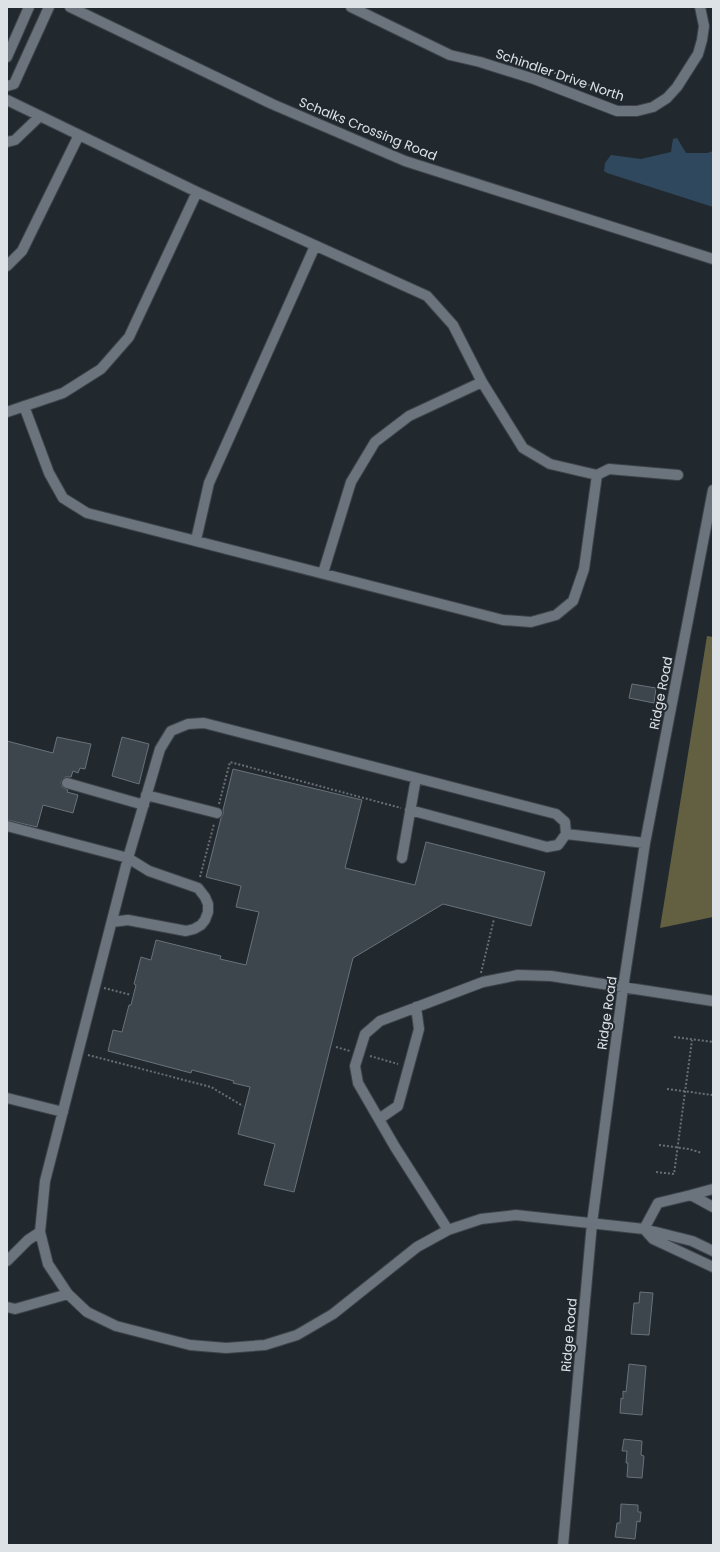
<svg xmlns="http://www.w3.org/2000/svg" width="720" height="1552" viewBox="0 0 720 1552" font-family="Poppins,sans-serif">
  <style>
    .forest { fill: #626041 }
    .water { fill: #30485d }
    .building { fill: #3d454d; stroke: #69727a }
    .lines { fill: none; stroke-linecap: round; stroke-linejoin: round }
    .minor-casing { stroke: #3d4349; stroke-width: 12 }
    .path { stroke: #686f75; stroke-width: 2; stroke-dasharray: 2 2; stroke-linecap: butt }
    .minor { stroke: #6b747c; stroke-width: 10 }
    .labels { text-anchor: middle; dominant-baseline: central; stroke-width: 4; stroke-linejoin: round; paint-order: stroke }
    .street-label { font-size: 13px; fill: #dde2e7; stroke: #21292f }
  </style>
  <rect width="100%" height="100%" fill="#21292f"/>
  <path class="forest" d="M707 636 713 637V917L660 928Z"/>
  <path class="water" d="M677 138 686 153H707L713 151V207L607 173 604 171 605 163 611 155 641 159 671 152 673 139Z"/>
  <path class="building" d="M632 684 656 688 654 703 629 698Z
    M57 737 91 744 85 769 80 768 78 773 73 771 71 777H65L61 782 62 787 68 790 67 792 78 795 73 813 43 805 37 827 7 820V741L53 753Z
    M122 737 149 744 139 784 112 776Z
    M233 769 362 800 345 868 415 885 426 842 545 872 531 926 443 904 353 958 294 1192 264 1185 275 1144 238 1134 250 1087 233 1083 234 1081 192 1070 191 1073 108 1051 113 1030 122 1032 129 1005H131L136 985 134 984 141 957 151 960 156 940 221 956 220 959 246 965 259 912 236 907 241 886 206 877 221 818 223 814V810Z
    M640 1292 653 1293 649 1335 631 1334 634 1303H639Z
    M629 1364 646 1366 642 1415 620 1413 621 1398 623 1399V1391L626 1392Z
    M624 1439 642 1441 641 1455 644 1456 642 1478 627 1477 628 1463H626L627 1451H622Z
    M621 1504 638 1505V1512H641L640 1522 637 1521 635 1539 615 1537 617 1523H620Z"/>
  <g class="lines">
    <g class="minor-casing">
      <path id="minor" d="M70 7 272 104 405 161 713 259
        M351 7 450 55 480 62 534 79 617 111H637L653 107 667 98 677 87 698 54 702 40 704 26 700 7
        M7 57 29 7
        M7 86 14 84 49 7
        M7 100 197 192 129 337 101 369 63 393 7 412
        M7 142 15 140 40 116
        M7 266 22 251 79 135
        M24 406 49 473 63 498 87 513 503 620 531 622 556 615 573 601 584 569 597 475 550 464 523 448 482 382 453 325 427 296 197 192
        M597 475 609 469 678 475
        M196 540 209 483 315 246
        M323 573 351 482 375 442 409 416 482 382
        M67 783 144 805
        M146 795 217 813
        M410 810 547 847 558 845 566 834
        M7 826 128 858 149 871 198 888 205 897 208 904V912L205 920 201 925 194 929 186 931 128 920 112 922
        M645 843 566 834 565 822 556 814 204 723 188 724 171 731 160 749 128 858 45 1181 40 1232 48 1264 68 1294 87 1312 116 1326 190 1345 226 1348 265 1345 297 1335 333 1314 417 1247 448 1230 481 1219 516 1215 644 1229 692 1241 713 1251
        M402 858 416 778
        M7 1098 63 1112
        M379 1119 398 1106 419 1029 416 1007
        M691 1195 713 1189
        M713 1207 691 1195 658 1203 644 1229 653 1239 713 1267
        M448 1230 395 1147 358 1083 355 1066 365 1034 380 1021 483 982 518 975 551 976 713 1001
        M7 1261 28 1240 40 1232
        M7 1307 15 1309 68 1294
        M563 1545 592 1223 623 988 645 843 713 490"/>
    </g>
    <path class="path" d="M535 67 565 76 625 99
      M219 804 230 762 401 808
      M200 877 214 824
      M481 973 494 919
      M104 988 131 995
      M674 1037 713 1042
      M336 1047 350 1051
      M88 1055 211 1087 243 1106
      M370 1056 398 1064
      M667 1089 713 1095
      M659 1145 689 1149 702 1153
      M656 1172 674 1174 692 1040"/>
    <use href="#minor" class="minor"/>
  </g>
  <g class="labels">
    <g class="street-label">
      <text transform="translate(560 75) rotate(19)">Schindler Drive North</text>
      <text transform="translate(368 129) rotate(22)">Schalks Crossing Road</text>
      <text transform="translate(661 693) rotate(-79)">Ridge Road</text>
      <text transform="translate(607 1013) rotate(-82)">Ridge Road</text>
      <text transform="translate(569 1335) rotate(-85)">Ridge Road</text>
    </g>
  </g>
  <rect width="720" height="1552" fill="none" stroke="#dde2e7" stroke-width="16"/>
</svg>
